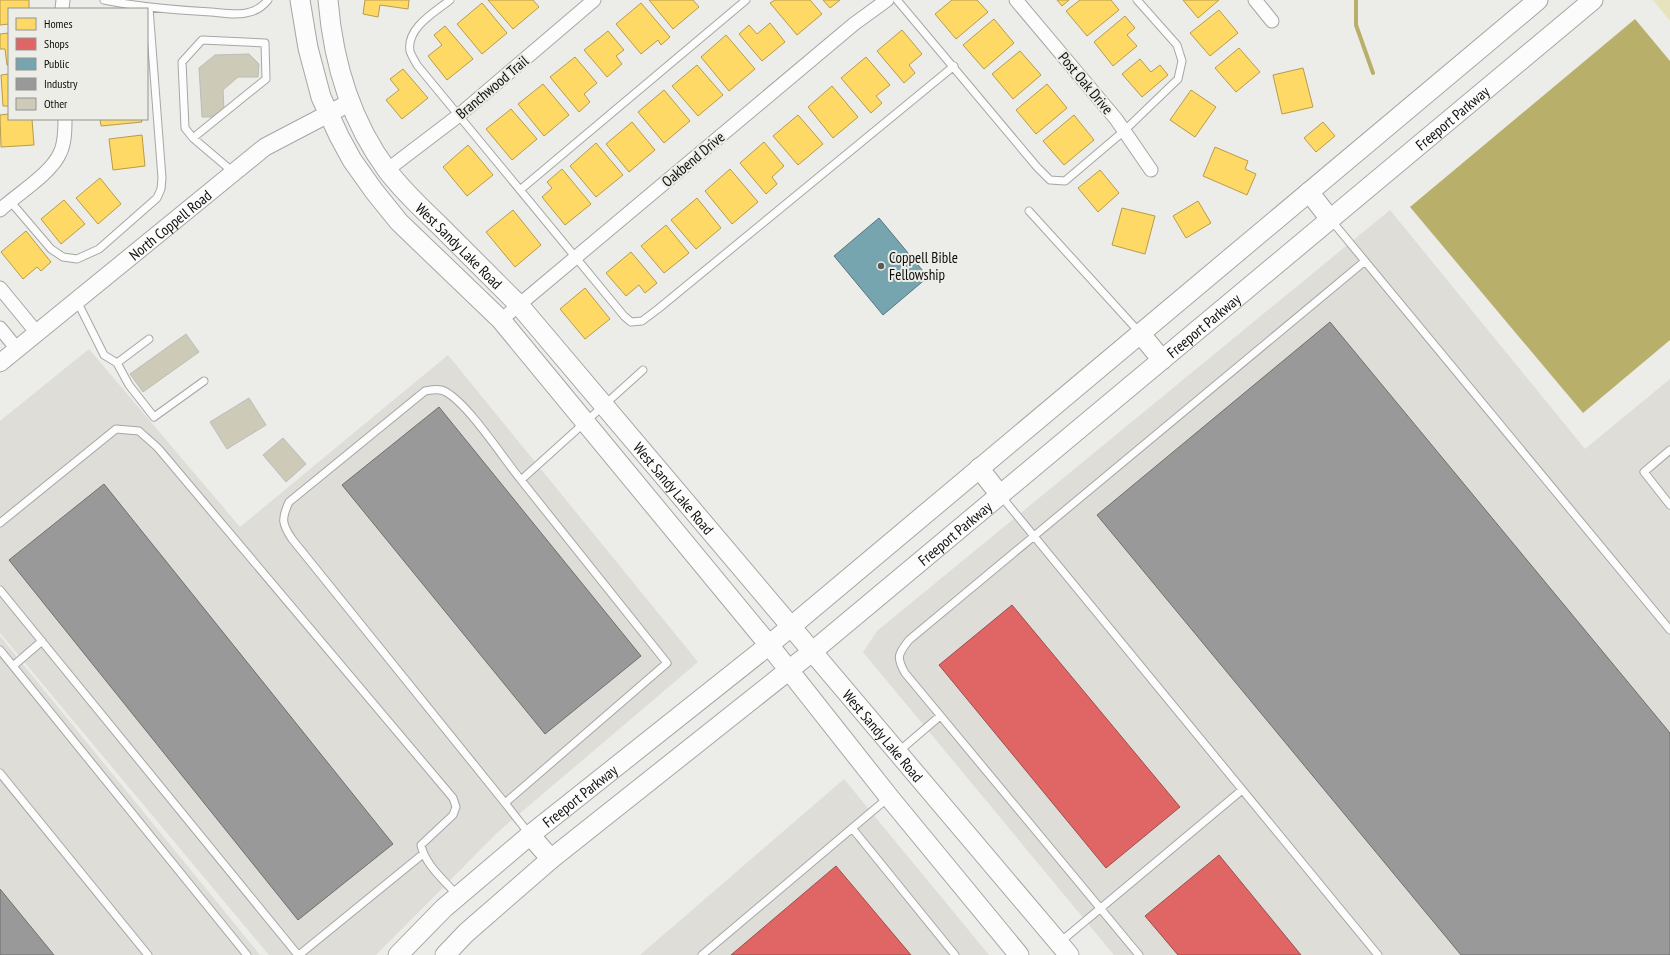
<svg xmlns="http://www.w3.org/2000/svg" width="1670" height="955" viewBox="0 0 1670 955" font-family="'PT Sans Narrow',sans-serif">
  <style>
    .built { fill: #deddd7 }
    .green { fill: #e7e3be }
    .water { fill: #b8b06a }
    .homes { fill: #ffd966; stroke: #b69c4b }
    .shops { fill: #e06666; stroke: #a14b4b }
    .public { fill: #76a5af; stroke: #56777e }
    .industry { fill: #999; stroke: #6f6f6e }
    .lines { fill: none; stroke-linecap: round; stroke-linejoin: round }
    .stream { stroke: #b8b06a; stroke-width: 4 }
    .building { fill: #cdcbb7; stroke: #bcbcba }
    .service-casing { stroke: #a6a6a4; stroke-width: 9 }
    .minor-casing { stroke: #a6a6a4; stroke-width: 15 }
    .tertiary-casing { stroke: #a6a6a4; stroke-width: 19 }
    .secondary-casing { stroke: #a6a6a4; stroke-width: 21 }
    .service { stroke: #fcfcfc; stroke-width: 7 }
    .minor { stroke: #fcfcfc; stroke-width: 13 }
    .tertiary { stroke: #fcfcfc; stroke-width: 17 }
    .secondary { stroke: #fcfcfc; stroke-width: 19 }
    .poi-dot { fill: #5b5b59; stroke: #edede8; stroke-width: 1.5 }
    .labels { text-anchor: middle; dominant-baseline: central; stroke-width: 4; stroke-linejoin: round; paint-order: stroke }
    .street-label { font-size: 15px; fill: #0d0d0b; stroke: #edede8 }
    .poi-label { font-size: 15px; fill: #0d0d0b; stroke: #edede8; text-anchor: start }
  </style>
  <rect width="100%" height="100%" fill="#ecece9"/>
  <path class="built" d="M1390 210 1585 449 1670 379V955H1114L863 652 877 631Z
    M89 349 240 527 448 355 698 662 498 832 376 955H269L0 633V421Z
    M0 636 260 955H0Z
    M844 779 989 955H640Z"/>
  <path class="green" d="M1653 0H1670V21Z"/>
  <path class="water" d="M1635 19 1670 61V340L1583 413 1410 207Z"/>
  <path class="homes" d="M0 0H29V9H9V24L0 25Z
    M365 0H409L408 9 380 5 378 17 363 14Z
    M488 0H533L539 7 513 29Z
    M649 0H693L699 7 673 29Z
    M775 0H810L822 14 797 35 770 3Z
    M823 0H840L830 8Z
    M952 0H977L988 12 956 39 935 14Z
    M1057 0H1069L1062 6Z
    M1080 0H1111L1119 10 1087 36 1066 11Z
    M1183 0H1219L1198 18Z
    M482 3 507 33 482 54 457 24Z
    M641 3 670 37 661 45 658 40 641 54 616 24Z
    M1219 10 1238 33 1210 56 1190 33Z
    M1125 16 1135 28 1127 35 1137 46 1113 66 1094 42Z
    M994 19 1014 43 984 69 963 45Z
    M770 23 785 42 762 61 739 34 749 25 757 34Z
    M445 26 473 59 447 80 428 56 442 45 434 35Z
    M902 30 922 54 909 65 915 73 904 83 877 51Z
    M608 31 624 50 616 56 622 64 607 77 584 50Z
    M9 33V65H7L5 49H0V34Z
    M726 35 755 69 729 91 701 57Z
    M1239 48 1260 72 1236 92 1215 68Z
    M1020 51 1041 75 1013 99 992 74Z
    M575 57 597 83 584 94 590 102 579 112 550 77Z
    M866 57 890 85 876 96 882 103 871 113 841 78Z
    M1140 59 1151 72 1160 65 1168 75 1142 97 1122 74Z
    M697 65 723 95 698 116 672 86Z
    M1303 68 1313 107 1282 114 1273 75Z
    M403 69 428 98 402 119 386 100 399 90 390 79Z
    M9 74V106H3L1 75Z
    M543 84 569 115 544 136 518 104Z
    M1047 84 1067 108 1036 134 1016 110Z
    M832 86 858 117 833 138 808 107Z
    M664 90 690 121 664 143 638 112Z
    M1191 90 1216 107 1195 137 1170 120Z
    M511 109 537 139 512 160 486 129Z
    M9 114V119H32L34 145 1 147 0 115Z
    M798 115 823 144 798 165 773 136Z
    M1074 115 1094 140 1064 165 1043 141Z
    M100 119H141L142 122 101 126Z
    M632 122 655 150 629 172 606 144Z
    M1323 122 1335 136 1316 152 1304 138Z
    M142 135 145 166 113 170 109 139Z
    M764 142 784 166 772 177 777 184 766 194 740 163Z
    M596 143 623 175 596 197 570 166Z
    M468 145 493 175 467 196 443 167Z
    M1215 147 1248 161 1245 169 1256 174 1247 195 1203 176Z
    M562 169 591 204 565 225 542 197 552 188 547 182Z
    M730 169 758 202 732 224 705 191Z
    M1100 170 1119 193 1098 212 1078 188Z
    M100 178 121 204 98 224 76 198Z
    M697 198 721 228 696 249 671 220Z
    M64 200 85 224 61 244 41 219Z
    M1198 201 1211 223 1186 238 1173 216Z
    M1122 208 1155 216 1145 254 1112 245Z
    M513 210 541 245 515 267 486 232Z
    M666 225 689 253 664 273 641 246Z
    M26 231 51 262 41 271 37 267 23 279 1 252Z
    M631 252 657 283 645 293 639 285 626 296 606 273Z
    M585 288 610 319 585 339 560 309Z"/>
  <path class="shops" d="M1012 605 1180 807 1106 868 939 665Z
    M1219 855 1301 955H1178L1145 916Z
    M836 866 911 955H731Z"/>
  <path class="public" d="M879 218 928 277 883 315 834 256Z"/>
  <path class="industry" d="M1330 322 1670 733V955H1461L1097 515Z
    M439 407 641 656 545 734 342 485Z
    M104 484 393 844 298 920 9 560Z
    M0 889 54 955H0Z"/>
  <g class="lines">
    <path class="stream" d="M1356 0V25L1373 73"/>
  </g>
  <path class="building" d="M249 54 259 64 258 77H238L223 90 224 110 211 117H202L199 68 215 55Z
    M186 334 199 352 143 392 130 374Z
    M249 398 266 425 227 449 210 422Z
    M283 438 306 464 286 482 263 455Z"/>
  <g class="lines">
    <g class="service-casing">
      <path id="service" d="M104 0C139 7 175 10 211 12 223 13 238 16 250 12 258 10 263 6 268 0
        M450 0C435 12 406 28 410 51 411 55 415 61 417 65L624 316 631 322 642 321 658 309 954 66
        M897 0 1037 167 1050 180 1065 181 1124 131 1178 79 1182 61 1177 45 1137 0
        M193 138 266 79 265 43 202 40 182 62 185 128 193 138 233 172
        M520 190 746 0
        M10 201 51 249 63 257 77 259 99 249 157 198 161 189 162 178 149 8
        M1029 211 1140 333
        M1331 220 1670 630
        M77 301 104 355 117 363 129 385 154 417 204 381
        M117 363 149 339
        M1670 450 1644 472 1670 505
        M1001 496 1378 955
        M0 523 116 429 139 431 158 448 453 798 456 807 453 815 421 845C425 865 445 881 458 896
        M0 590 298 955
        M0 650 247 955
        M13 666 42 641
        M898 752 940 716
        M0 773 148 955
        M505 803 292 539C282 524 281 519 289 502L425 391C431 390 440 388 446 392 469 405 503 458 521 480
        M852 828 955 955
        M530 835 505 803 667 663 521 480 643 370
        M1059 943 1242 790
        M299 955 423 854
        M702 955 889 797
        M1139 955 905 673C896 657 898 654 909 640L1365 261"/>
    </g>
    <g class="minor-casing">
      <path id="minor" d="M1016 0 1116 119 1151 170
        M1255 0 1272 21
        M62 9 63 0
        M387 170 458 116 594 0
        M0 210C17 194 51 174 60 153 65 143 65 129 65 119
        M0 288 37 333
        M501 320 854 24 887 0
        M0 328 17 349"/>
    </g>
    <g class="tertiary-casing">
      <g id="tertiary">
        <path id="s1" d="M0 363 265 147 351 102"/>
      </g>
    </g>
    <g class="secondary-casing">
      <g id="secondary">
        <path d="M300 0 308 48 321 97 339 136 352 160 374 191 399 222 501 320 769 645 889 797 1019 955"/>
        <path id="s2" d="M328 0C333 61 350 120 387 170 402 190 421 208 439 225 466 252 492 278 519 305L1069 955"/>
        <path d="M1309 192 1330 219"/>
        <path d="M1140 333 1162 360"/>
        <path d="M979 468 1000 495"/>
        <path d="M530 835 551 859"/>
        <path id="s3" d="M398 955 444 908 530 835 769 645 1538 0"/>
        <path id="s4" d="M445 955 466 933 551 859 813 651 1593 0"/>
      </g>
    </g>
    <use href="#service" class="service"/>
    <use href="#minor" class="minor"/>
    <use href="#tertiary" class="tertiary"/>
    <use href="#secondary" class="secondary"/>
  </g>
  <circle class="poi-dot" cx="881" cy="266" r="4"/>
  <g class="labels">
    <g class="street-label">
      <text transform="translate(1086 83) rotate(50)">Post Oak Drive</text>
      <text transform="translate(492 87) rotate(-40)">Branchwood Trail</text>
      <text stroke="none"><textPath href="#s4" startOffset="1310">Freeport Parkway</textPath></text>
      <text transform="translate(693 159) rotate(-40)">Oakbend Drive</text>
      <text stroke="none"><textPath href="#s1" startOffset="219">North Coppell Road</textPath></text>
      <text stroke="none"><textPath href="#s2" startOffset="287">West Sandy Lake Road</textPath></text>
      <text stroke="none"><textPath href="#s4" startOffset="986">Freeport Parkway</textPath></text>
      <text stroke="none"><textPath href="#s2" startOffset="611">West Sandy Lake Road</textPath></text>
      <text stroke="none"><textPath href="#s4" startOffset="662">Freeport Parkway</textPath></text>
      <text stroke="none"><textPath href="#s2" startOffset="935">West Sandy Lake Road</textPath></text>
      <text stroke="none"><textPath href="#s3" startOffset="242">Freeport Parkway</textPath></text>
    </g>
    <g class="poi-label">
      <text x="889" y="257">Coppell Bible<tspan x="889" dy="17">Fellowship</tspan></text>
    </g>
  </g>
  <rect x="8" y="8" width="140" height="112" fill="#edede8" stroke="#939390"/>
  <rect x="16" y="18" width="20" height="12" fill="#ffd966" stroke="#939390"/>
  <text x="44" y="28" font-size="12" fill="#0d0d0b">Homes</text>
  <rect x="16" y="38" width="20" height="12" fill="#e06666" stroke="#939390"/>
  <text x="44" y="48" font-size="12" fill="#0d0d0b">Shops</text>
  <rect x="16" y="58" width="20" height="12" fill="#76a5af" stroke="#939390"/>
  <text x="44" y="68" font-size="12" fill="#0d0d0b">Public</text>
  <rect x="16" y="78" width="20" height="12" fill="#999999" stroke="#939390"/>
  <text x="44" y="88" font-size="12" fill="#0d0d0b">Industry</text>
  <rect x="16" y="98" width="20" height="12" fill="#cdcbb7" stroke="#939390"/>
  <text x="44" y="108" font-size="12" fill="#0d0d0b">Other</text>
</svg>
